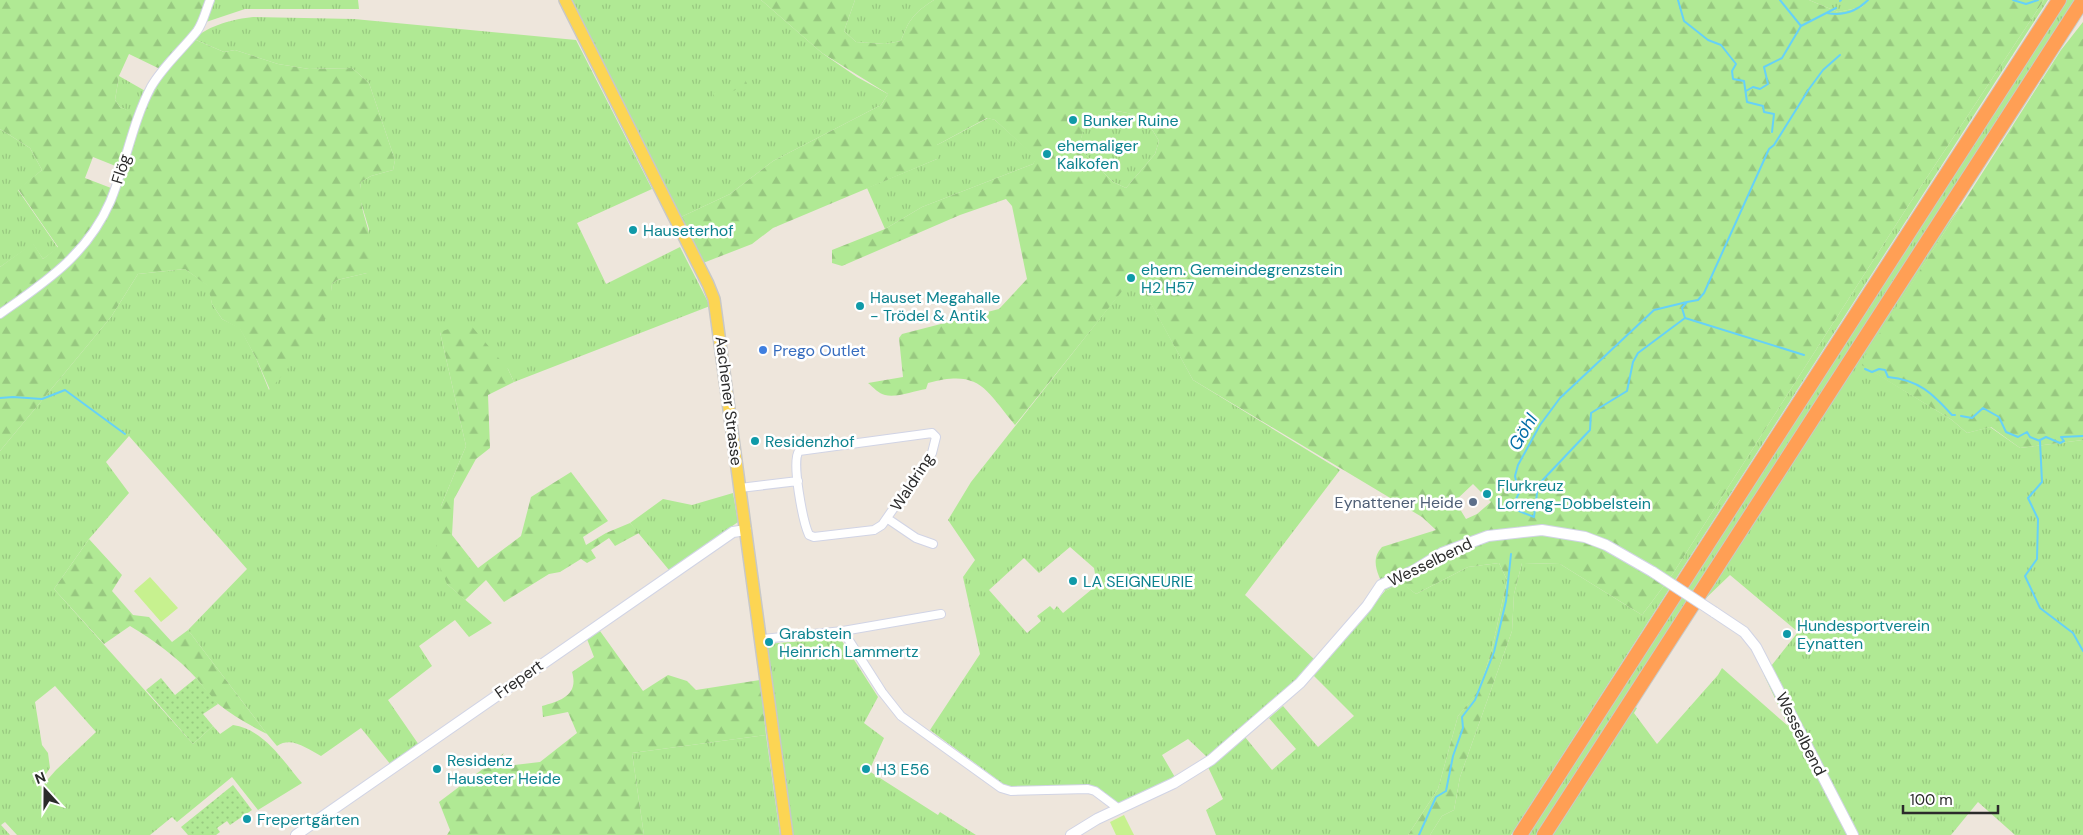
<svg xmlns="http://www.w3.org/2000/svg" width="2083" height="835" viewBox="0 0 2083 835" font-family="'DM Sans',sans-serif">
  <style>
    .grass { fill: url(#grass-tufts); fill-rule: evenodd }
    .forest { fill: url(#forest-firs); fill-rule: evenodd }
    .garden { fill: url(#garden-dots) }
    .pitch { fill: #c7f18f }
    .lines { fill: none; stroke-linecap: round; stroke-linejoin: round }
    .stream { stroke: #66d1f8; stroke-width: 2 }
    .street-casing { stroke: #d1d4e5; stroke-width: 10 }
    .secondary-casing { stroke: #d1d4e5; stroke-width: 12 }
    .primary-casing { stroke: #c8c8c8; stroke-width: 14 }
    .highway-casing { stroke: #c8c8c8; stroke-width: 16 }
    .street { stroke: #fff; stroke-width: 8 }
    .secondary { stroke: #fff; stroke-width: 10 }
    .primary { stroke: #fcd553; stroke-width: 11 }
    .highway { stroke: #ff9f55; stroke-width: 14 }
    .secondary-bridge-casing { stroke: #d1d4e5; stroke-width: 12; stroke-linecap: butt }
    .secondary-bridge { stroke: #fff; stroke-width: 10 }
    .culture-dot { fill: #0f9aa8; stroke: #fff; stroke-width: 2 }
    .shop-dot { fill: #3f7fe0; stroke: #fff; stroke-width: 2 }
    .service-dot { fill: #5c6f8a; stroke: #fff; stroke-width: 2 }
    .labels { text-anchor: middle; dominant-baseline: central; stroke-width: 5; stroke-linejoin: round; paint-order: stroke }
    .culture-label { font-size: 16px; fill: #0d838f; stroke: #fff; text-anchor: start }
    .street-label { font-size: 16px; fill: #2b2b2b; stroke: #fff }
    .shop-label { font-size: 16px; fill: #366cbe; stroke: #fff; text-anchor: start }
    .service-label { font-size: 16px; fill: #4e5e75; stroke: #fff; text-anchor: end }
    .water-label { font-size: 18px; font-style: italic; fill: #036ea7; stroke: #fff }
  </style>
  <defs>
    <pattern id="grass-tufts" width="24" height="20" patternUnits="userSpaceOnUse" patternTransform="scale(1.25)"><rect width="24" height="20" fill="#b0e994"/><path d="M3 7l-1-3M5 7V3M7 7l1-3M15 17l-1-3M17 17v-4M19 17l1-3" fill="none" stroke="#98c880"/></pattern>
    <pattern id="forest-firs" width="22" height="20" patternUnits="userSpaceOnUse" patternTransform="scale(1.25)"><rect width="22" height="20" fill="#b0e994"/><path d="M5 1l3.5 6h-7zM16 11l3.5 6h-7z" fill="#98c880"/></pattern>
    <pattern id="garden-dots" width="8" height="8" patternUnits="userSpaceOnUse" patternTransform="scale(1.25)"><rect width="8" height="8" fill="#b0e994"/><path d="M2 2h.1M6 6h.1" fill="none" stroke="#98c880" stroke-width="1.8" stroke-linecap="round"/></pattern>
  </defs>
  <rect width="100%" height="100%" fill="#eee6dc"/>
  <path class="grass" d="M215 0H358L359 9H245L206 22Z
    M572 0H761L822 53 857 77 888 94 881 105 773 161 730 194 681 217Z
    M855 0H934C914 13 909 19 901 41L885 44 856 42 844 31Z
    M1809 0H1867L1862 7 1838 12Z
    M2044 0H2048L1511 835H1430L1442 816 1454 810 1460 777 1512 631 1514 594 1522 563 1560 564 1642 615 1672 575 1908 206Z
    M2064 0H2079L1540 835H1524Z
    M253 17 354 19 576 40 652 189 577 223 606 284 680 247 710 306 514 382 508 369 440 332 466 446 441 506 447 584 492 623 469 637 455 620 419 646 432 666 388 700 419 745 391 765 361 728 321 756C307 749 292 736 277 746L267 734 188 630 247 569 129 436 106 462 129 493 89 539 54 589 193 744 213 726 220 734 233 725C265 730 282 760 302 783L258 810 232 777 177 822 172 817 150 835H17L5 822 1 825 10 835H0V451L111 317 138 274 185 269 209 286 212 304 222 319 240 328 256 358 269 390 331 291 332 284 337 280 367 273 369 229 359 196 361 182 371 176 393 170 395 160 369 83 352 68 309 69 278 64 235 50 224 52 194 39C209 25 234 19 253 17ZM55 686 96 732 56 770 41 787 39 784 50 768 48 753 42 745 35 702Z
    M119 76 147 92 137 115 120 107 115 100Z
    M1107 110C1135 113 1145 115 1159 141L1155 154 1126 188 1113 182 1080 149C1080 130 1089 118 1107 110Z
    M988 118 995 120 1037 158 1033 164 922 207 885 229 867 188 937 159V145Z
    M0 129 30 148 42 170 18 190 58 248 43 259 33 244 0 267Z
    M1963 203 1861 364 1952 420 1967 433 1990 427 2020 448 2083 440V835H2015L1978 802 1951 835H1553L1635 707 1637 708 1634 713 1657 744 1718 675 1722 668 1788 726 1764 675 1798 632 1730 575 1705 599 1940 234Z
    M1135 274 1193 380 1340 470 1245 595 1315 660 1276 699 1208 758 1188 739 1162 755 1176 779 1113 809 1093 792 1010 789 930 730 980 654 963 577 975 560 948 520 971 482ZM1070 547 1094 568 1097 585 1063 613 1057 606 1054 610 1050 606 1037 616 1041 621 1027 633 989 590 1024 558 1039 573Z
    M733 493 738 522 669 570 630 523 663 499 692 505Z
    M1499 563 1507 580 1492 649 1479 691 1458 716 1438 789 1408 835H1216L1206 810 1223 799 1208 767 1245 737 1272 770 1296 749 1269 718 1283 706 1318 747 1354 716 1312 674 1385 591 1402 583 1416 594 1468 567Z
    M840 638 878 697 864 723 884 738 869 771 938 815 940 812 976 835H793L767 644Z
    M766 735 780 835H644L632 753Z"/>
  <path class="forest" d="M0 0H207L196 25 189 37 224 52 235 50 278 64 309 69 352 68 369 83 395 160 393 170 371 176 361 182C355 214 383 242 367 273L337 280 332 284 329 309 323 325 270 390 256 358 240 329 222 319 212 304 208 286 185 269 138 274 111 317 0 451V267L33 243 43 259 58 247 18 189 42 170 30 148 0 129ZM129 54 160 69 137 114 120 107 115 100 119 76ZM93 157 118 167 111 188 85 178Z
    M761 0H855L844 31 856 42 885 44 901 41C909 19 914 13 934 0H1809L1838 12 1862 7 1867 0H2044L1908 206 1672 575 1642 615 1560 564 1522 563 1514 594 1512 631 1460 777 1454 810 1442 816 1430 835H1408L1438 789 1458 716 1479 690 1492 649 1507 580 1499 563 1468 567 1416 594 1401 583 1385 591C1379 575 1369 561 1382 547L1436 530 1422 517 1193 380 1135 275 1015 425C985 389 980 369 928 383L926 389C914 391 896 398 885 395 879 394 873 387 868 383L903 377 899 338 902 334 999 309 1027 279 1012 206 1006 199 960 215 842 266 832 263V250L885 229 922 207 1033 164 1036 158 995 120 987 118 937 145V159L773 228 752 244 703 263 681 217 730 194 773 161 881 105 888 94 822 53ZM1107 110C1135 113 1145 115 1159 141L1155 154 1126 188 1113 182 1080 149C1080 130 1090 118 1107 110ZM1473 484 1491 502 1477 514 1466 519 1455 501Z
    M2083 22V440L2020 448 1991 427 1967 433 1952 420 1860 364 2061 50Z
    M744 77 747 84 716 100 713 93Z
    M468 322 508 369 514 382 488 395 490 448 476 459 454 499 452 535 478 568 521 536 531 497 571 472 608 521 583 537 586 545 606 533 630 523 639 533 615 546 609 538 591 550 596 558 587 563 581 559 560 572 549 574 504 602 486 580 465 600 447 584 435 555 441 506 466 446 440 332Z
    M89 539 122 575 112 591 133 615 149 617 172 642 188 630 267 734C249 725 232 715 217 703 209 696 204 687 197 679 178 658 154 640 130 626L104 644 54 589Z
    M600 631 643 691 668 675 687 681 696 690 760 680 766 735 632 753 644 835H447L450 830 439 802 504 753 500 759V764L505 766 540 762 577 733 568 712 543 717 542 706C561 701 579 695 572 672L594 657 587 639Z"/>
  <path class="garden" d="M161 678 175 695 196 678 218 704 203 714 213 726 193 744 146 690Z
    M233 785 252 810 230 825 227 821 217 828 220 832 216 835H188L181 827Z"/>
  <path class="pitch" d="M150 577 178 608 161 622 134 591Z
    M1124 815 1134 835H1116L1110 822Z"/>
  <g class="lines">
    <path class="stream" d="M1678 0 1684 21 1708 40 1721 45 1736 64 1732 71 1733 79 1744 81 1747 102 1763 106 1764 112 1774 114 1772 132
      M2013 0 2026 4 2038 0
      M1840 1 1841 0
      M1827 13C1843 16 1857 11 1868 0
      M1801 26 1836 8
      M1746 91 1753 87 1760 89 1768 84 1764 67 1782 58 1801 26 1780 0
      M1685 318 1638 353 1633 362 1627 391 1591 413 1590 430 1538 485 1534 517 1519 511 1515 501 1519 493 1515 476 1518 465 1540 425 1560 398 1654 310 1687 302
      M1685 318 1682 308 1687 302 1698 300 1704 293 1769 149 1774 145 1809 89 1823 70 1840 55
      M1685 318 1804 355
      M1865 369 1872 372 1879 369 1885 370 1888 377C1919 380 1932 393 1952 415H1955
      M0 398 13 397 42 399 65 390 125 434
      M1961 416 1972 418 1983 408 1999 417 2006 432 2018 437 2027 432 2030 437 2040 441 2042 482 2028 498 2038 519 2037 559 2025 576 2040 608 2073 633 2083 651
      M2040 440 2046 437 2060 443 2064 441 2061 437 2083 436
      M1419 835 1436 797 1446 791 1453 756 1463 728 1462 717 1475 700 1494 652 1506 601 1511 554"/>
    <g class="street-casing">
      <path id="street" d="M0 314C45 282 87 255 110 202 126 164 132 123 151 87 163 66 182 50 197 31 203 23 206 10 210 0
        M932 433 936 437 932 453 882 525 874 530 814 537 809 535C803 522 791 461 799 451Z
        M740 488 798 481
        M888 519 916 538 933 544
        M843 631 882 692 901 716 1001 788 1011 791 1088 789 1095 791 1119 809
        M762 639 843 631 941 614"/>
    </g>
    <g class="secondary-casing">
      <path id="secondary" d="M1714 612 1744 632 1756 647 1853 835
        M296 835 733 532 746 530
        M1071 835 1097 819 1174 783 1211 760 1300 683 1367 606 1381 585 1413 571 1442 553 1488 536 1542 530 1585 537 1606 545 1653 572"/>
    </g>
    <g class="primary-casing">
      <path id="primary" d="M565 0 708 284 714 299 787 835"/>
    </g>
    <g class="highway-casing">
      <path id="highway" d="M1520 835 2059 0
        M1544 835 2083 0"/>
    </g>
    <use href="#street" class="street"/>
    <use href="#secondary" class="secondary"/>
    <use href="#primary" class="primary"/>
    <use href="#highway" class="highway"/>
    <g class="secondary-bridge-casing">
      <path id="secondary-bridge" d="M1653 572 1714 612"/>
    </g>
    <use href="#secondary-bridge" class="secondary-bridge"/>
  </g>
  <g class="culture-dot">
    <circle cx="1073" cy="120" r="5"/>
    <circle cx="1047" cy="154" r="5"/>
    <circle cx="633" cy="230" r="5"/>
    <circle cx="1131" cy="278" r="5"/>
    <circle cx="860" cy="306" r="5"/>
    <circle cx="755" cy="441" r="5"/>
    <circle cx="1487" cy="494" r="5"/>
    <circle cx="1073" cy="581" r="5"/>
    <circle cx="1787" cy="634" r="5"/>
    <circle cx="769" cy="642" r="5"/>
    <circle cx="437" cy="769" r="5"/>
    <circle cx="866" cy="769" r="5"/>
    <circle cx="247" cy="819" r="5"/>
  </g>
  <circle class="shop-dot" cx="763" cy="350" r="5"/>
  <circle class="service-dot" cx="1473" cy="502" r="5"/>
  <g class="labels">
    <g class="culture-label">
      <text x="1083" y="120">Bunker Ruine</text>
      <text x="1057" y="145">ehemaliger<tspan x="1057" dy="18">Kalkofen</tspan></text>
      <text x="643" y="230">Hauseterhof</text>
      <text x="1141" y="269">ehem. Gemeindegrenzstein<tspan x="1141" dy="18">H2 H57</tspan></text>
      <text x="870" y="297">Hauset Megahalle<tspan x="870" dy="18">- Trödel &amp; Antik</tspan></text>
      <text x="765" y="441">Residenzhof</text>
      <text x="1497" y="485">Flurkreuz<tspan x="1497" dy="18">Lorreng-Dobbelstein</tspan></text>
      <text x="1083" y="581">LA SEIGNEURIE</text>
      <text x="1797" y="625">Hundesportverein<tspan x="1797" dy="18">Eynatten</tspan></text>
      <text x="779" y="633">Grabstein<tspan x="779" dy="18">Heinrich Lammertz</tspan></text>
      <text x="447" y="760">Residenz<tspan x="447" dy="18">Hauseter Heide</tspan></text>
      <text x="876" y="769">H3 E56</text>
      <text x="257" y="819">Frepertgärten</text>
    </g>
    <g class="street-label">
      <text transform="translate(121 169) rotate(-73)">Flög</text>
      <text transform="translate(729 401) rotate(83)">Aachener Strasse</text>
      <text transform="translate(912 482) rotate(-57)">Waldring</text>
      <text transform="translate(1430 562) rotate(-26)">Wesselbend</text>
      <text transform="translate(519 679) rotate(-35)">Frepert</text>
      <text transform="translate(1801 734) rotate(63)">Wesselbend</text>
    </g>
    <g class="shop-label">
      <text x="773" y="350">Prego Outlet</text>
    </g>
    <g class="service-label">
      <text x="1463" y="502">Eynattener Heide</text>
    </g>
    <g class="water-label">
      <text transform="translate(1523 432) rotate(-59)">Göhl</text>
    </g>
  </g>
  <g transform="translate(45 790) rotate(339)" stroke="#ffffff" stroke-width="4" paint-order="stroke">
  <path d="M0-4L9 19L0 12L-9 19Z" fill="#2b2b2b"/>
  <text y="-8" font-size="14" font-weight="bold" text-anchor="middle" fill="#2b2b2b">N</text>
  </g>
  <path d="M1903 805v8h95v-8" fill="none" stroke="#2b2b2b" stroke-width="2.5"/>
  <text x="1910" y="805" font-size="15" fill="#2b2b2b" stroke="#ffffff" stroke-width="4" paint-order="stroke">100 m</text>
</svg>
